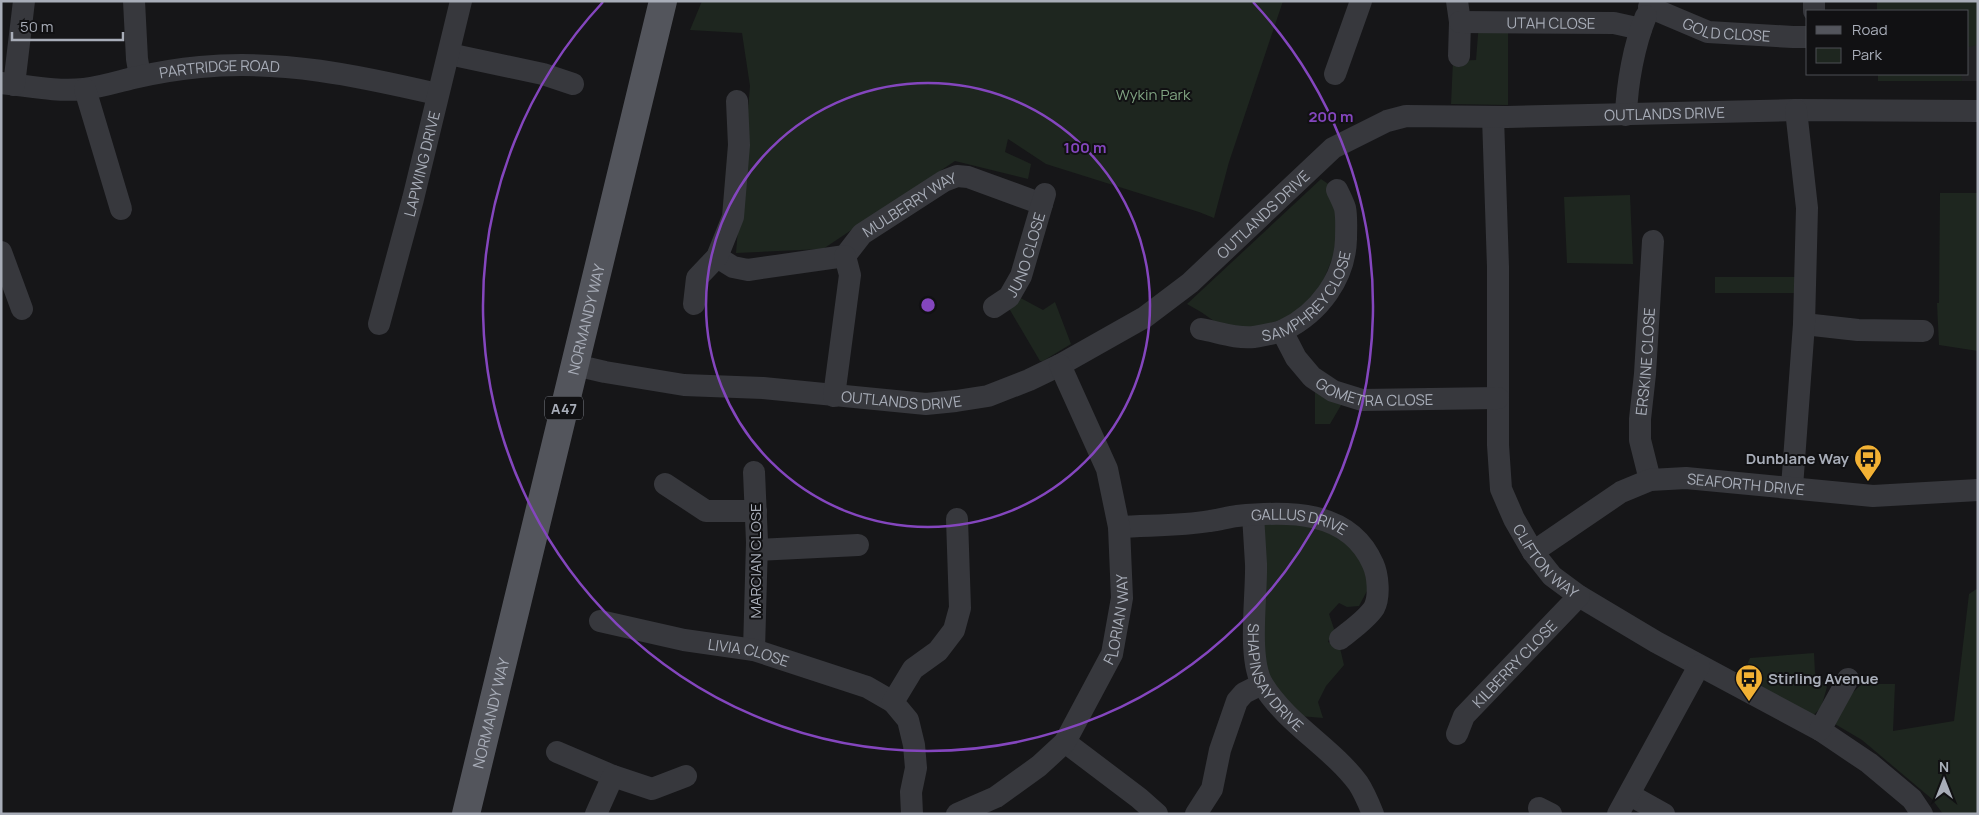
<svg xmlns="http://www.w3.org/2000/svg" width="1979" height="815" viewBox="0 0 1979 815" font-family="Manrope,sans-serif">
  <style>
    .built { fill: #222225 }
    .green { fill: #1e261f }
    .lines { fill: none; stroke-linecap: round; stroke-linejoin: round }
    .minor { stroke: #37383d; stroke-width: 22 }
    .major { stroke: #53555c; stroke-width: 28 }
    .ring { fill: none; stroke: #8446be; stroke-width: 2.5 }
    .labels { text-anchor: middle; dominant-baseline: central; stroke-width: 4; stroke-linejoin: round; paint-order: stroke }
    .shield { fill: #111113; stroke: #7b7e86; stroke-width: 1 }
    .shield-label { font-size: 14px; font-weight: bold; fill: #a8adb8 }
    .street-label { font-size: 15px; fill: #a8adb8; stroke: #111113 }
    .park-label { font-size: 15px; fill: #7fa381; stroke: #111113 }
    .poi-label { font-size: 15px; font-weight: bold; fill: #a8adb8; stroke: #111113; text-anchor: end }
    .centre { fill: #8446be; stroke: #111113; stroke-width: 2.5 }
    .ring-label { font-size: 15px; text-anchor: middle; font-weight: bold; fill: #8446be; stroke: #111113; stroke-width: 4; stroke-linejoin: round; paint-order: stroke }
  </style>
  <rect width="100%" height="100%" fill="#161618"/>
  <path class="built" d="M1877 1H1978V81H1878V74H1968V11H1877Z"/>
  <path class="green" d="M702 1H1283L1229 162 1214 218 1199 212 1046 164 1008 139 1005 152 1031 164 1028 179 955 161 823 249 736 253 750 86 742 33 690 30Z
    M1877 1H1978V45L1968 47V11H1877Z
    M1479 22H1508V105L1451 104 1453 61 1476 60Z
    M1878 74H1961L1962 81H1878Z
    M1321 179 1337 190 1346 226 1310 312 1237 337 1201 312 1187 304Z
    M1940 193H1978V351L1939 345 1937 303H1939Z
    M1630 195 1633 264 1567 263 1564 197Z
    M1715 277H1804V293H1715Z
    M1015 295 1043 310 1055 302 1071 344 1043 361H1040L1007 305Z
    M1315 379 1347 395 1330 424H1315Z
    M1253 515 1323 519 1377 572 1359 606 1347 607 1339 603 1329 614 1334 629 1328 642 1340 648 1344 665 1326 686 1318 702 1323 718 1288 715 1262 684Z
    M1978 588V814H1943L1932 799 1862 740 1835 724 1849 696 1862 684H1895L1893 731 1954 721 1969 594Z
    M1814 653 1815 673 1827 687 1821 708 1806 722 1738 685 1750 658Z"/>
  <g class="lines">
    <g class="minor">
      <path d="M134 1 137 59 140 76"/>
      <path d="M1457 1 1460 22 1459 56"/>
      <path d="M1814 1V11"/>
      <path id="s1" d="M1649 7 1708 32 1793 37H1808"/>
      <path id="s2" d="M1460 22 1614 23 1641 29"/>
      <path d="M449 54 543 74 573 84"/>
      <path d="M1335 74 1361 1"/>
      <path id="s3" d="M1 83C29 86 56 92 84 89 101 87 117 82 133 78 155 73 178 69 200 67 281 59 359 76 437 94"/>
      <path d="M14 85 24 1"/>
      <path d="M85 89 121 209"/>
      <path d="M1626 115C1627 84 1634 45 1646 16"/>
      <path id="s4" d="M1493 117 1498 267V445L1501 489 1514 519 1533 552 1552 576 1579 596 1656 642 1820 730 1869 763 1912 799 1922 814"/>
      <path d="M1 252 22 309"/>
      <path id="s5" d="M717 257 733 267 748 270 845 256 862 234 944 181 957 176 968 177 1042 204"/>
      <path d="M694 304 697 278 717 257 733 217 739 145 737 101"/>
      <path id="s6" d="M994 307 1009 297 1021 276 1045 194"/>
      <path id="s7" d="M379 324 413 199 461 1"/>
      <path d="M1804 324 1858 330 1923 331"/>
      <path id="s8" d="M1201 329C1218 332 1236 339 1254 337 1263 335 1275 334 1284 330 1319 313 1345 278 1346 239 1346 229 1347 218 1345 208 1343 202 1340 196 1337 190"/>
      <path id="s9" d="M1282 331 1296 358 1312 377 1333 391 1362 400 1498 398"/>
      <path id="s10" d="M575 365 605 372 684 385 763 388 926 404 956 401 988 396 1029 380 1060 365 1145 317 1190 283 1333 148 1387 121 1406 116 1507 117 1796 110 1978 111"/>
      <path d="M834 396 850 275 845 256"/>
      <path d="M754 472 757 542 754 650"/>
      <path id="s11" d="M1650 480 1640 440V419L1645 374 1653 241"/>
      <path d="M665 484 706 511H756"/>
      <path d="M1792 487 1804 324 1807 208 1796 110"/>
      <path id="s12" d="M1253 515C1254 531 1255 548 1256 564 1257 595 1247 660 1263 685 1287 724 1331 747 1358 783 1364 792 1369 804 1373 814"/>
      <path id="s13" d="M1119 527C1149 525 1181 526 1210 521 1219 520 1228 517 1237 516 1287 511 1349 509 1373 564 1378 575 1380 597 1374 608 1366 620 1351 630 1340 639"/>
      <path d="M757 550 858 545"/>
      <path id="s14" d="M1533 552 1621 492 1650 480 1686 478 1873 496 1978 490"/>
      <path id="s15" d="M600 621 684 640 754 650 867 687 893 702"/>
      <path d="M1820 730 1848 679"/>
      <path id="s16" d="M1457 734 1464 716 1579 596"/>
      <path d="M1065 742 1139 798 1157 814"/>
      <path d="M557 752 613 776"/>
      <path d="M1630 795 1664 814"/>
      <path d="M1539 808 1551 814"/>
      <path d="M596 814 613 776 652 789 686 776"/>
      <path d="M912 814 911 792 916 768 914 745 908 720 893 702 913 669 938 651 954 630 960 608 957 519"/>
      <path id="s17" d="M957 814 996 797 1039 766 1065 742 1112 654 1122 598 1119 527 1107 469 1060 365"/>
      <path d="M1196 814 1212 789 1220 750 1237 701 1244 693 1262 684"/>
      <path d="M1618 814 1699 666"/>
    </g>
    <path class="major" id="s18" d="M466 814 663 1"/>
  </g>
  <g class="ring">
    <circle cx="928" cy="305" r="222"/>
    <path d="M1253 2A445 445 0 1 1 603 2"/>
  </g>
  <defs>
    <g id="bus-pin" transform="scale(1.4375)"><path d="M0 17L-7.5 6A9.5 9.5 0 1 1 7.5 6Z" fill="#f2b134" stroke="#111113"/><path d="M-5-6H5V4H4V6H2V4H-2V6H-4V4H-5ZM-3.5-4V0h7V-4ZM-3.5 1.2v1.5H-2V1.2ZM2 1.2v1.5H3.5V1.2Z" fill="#111"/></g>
  </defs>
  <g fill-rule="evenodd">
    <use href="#bus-pin" x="1868" y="458"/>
    <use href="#bus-pin" x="1749" y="678"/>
  </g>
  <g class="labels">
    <rect class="shield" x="545" y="396.5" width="38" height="23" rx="4"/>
    <g class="shield-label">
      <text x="564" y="408">A47</text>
    </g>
    <g class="street-label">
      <text stroke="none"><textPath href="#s2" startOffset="91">UTAH CLOSE</textPath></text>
      <text stroke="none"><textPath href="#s1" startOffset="82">GOLD CLOSE</textPath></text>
      <text stroke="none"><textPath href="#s3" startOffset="221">PARTRIDGE ROAD</textPath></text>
      <text stroke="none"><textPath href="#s10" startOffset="1184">OUTLANDS DRIVE</textPath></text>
      <text stroke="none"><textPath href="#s7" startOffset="166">LAPWING DRIVE</textPath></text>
      <text stroke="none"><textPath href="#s5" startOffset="216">MULBERRY WAY</textPath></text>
      <text stroke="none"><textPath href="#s10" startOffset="749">OUTLANDS DRIVE</textPath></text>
      <text stroke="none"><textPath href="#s6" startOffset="64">JUNO CLOSE</textPath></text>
      <text stroke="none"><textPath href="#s8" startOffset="125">SAMPHREY CLOSE</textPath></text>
      <text stroke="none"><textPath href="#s18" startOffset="509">NORMANDY WAY</textPath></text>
      <text stroke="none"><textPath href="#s11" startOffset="120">ERSKINE CLOSE</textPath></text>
      <text stroke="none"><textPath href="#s9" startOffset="122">GOMETRA CLOSE</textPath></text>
      <text stroke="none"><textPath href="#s10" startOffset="329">OUTLANDS DRIVE</textPath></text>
      <text stroke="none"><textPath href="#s14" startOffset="234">SEAFORTH DRIVE</textPath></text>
      <text stroke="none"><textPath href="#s13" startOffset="182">GALLUS DRIVE</textPath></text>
      <text stroke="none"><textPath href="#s4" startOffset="458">CLIFTON WAY</textPath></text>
      <text transform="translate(755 561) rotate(-90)">MARCIAN CLOSE</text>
      <text stroke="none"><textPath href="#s17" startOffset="266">FLORIAN WAY</textPath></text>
      <text stroke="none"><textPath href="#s15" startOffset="152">LIVIA CLOSE</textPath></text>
      <text stroke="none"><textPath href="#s16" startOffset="92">KILBERRY CLOSE</textPath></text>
      <text stroke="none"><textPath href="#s12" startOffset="169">SHAPINSAY DRIVE</textPath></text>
      <text stroke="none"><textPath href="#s18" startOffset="104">NORMANDY WAY</textPath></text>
    </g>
    <g class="park-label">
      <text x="1153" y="94">Wykin Park</text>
    </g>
    <g class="poi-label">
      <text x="1849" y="458">Dunblane Way</text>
      <text x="1768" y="678" text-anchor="start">Stirling Avenue</text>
    </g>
  </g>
  <circle cx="928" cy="305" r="8" class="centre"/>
  <g class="ring-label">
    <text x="1331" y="122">200 m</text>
    <text x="1085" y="153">100 m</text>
  </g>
  <rect width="1979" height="815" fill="none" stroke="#a8adb8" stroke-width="5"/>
  <rect x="1806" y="10" width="162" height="65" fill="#111113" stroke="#4d4f55"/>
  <rect x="1816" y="26" width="25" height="8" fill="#53555c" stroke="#4d4f55"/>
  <text x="1852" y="35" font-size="15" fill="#a8adb8">Road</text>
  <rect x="1816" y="48" width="25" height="15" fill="#1e261f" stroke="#4d4f55"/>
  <text x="1852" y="60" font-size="15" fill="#a8adb8">Park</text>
  <g transform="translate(1944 780)" stroke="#111113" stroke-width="4" paint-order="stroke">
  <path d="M0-4L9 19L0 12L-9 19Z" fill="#a8adb8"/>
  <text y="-8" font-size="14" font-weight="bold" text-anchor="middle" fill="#a8adb8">N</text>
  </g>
  <path d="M12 32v8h111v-8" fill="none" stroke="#a8adb8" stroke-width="2.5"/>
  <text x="20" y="32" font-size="15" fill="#a8adb8" stroke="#111113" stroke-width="4" paint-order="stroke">50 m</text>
</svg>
